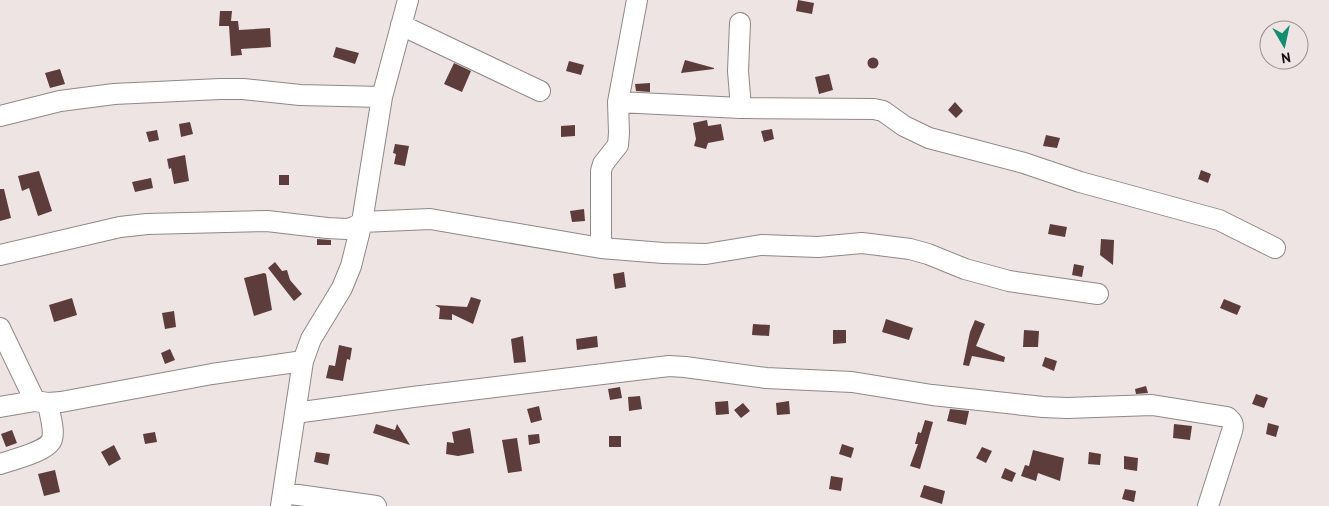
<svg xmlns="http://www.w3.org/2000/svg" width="1329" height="506" viewBox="0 0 1329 506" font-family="'PT Sans',sans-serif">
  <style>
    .building { fill: #5d3c3c }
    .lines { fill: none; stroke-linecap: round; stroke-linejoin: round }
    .minor-casing { stroke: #908787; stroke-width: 22 }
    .minor { stroke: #fff; stroke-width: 20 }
  </style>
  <rect width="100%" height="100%" fill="#eee4e3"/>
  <path class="building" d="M798 0 814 3 812 14 796 11Z
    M220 11H232L231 21H238L239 30 270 28 271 47 241 49 242 55 231 56 229 26H219Z
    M336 47 359 53 355 64 333 57Z
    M867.5 63a5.5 5.5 0 1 1 11 0a5.5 5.5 0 1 1-11 0Z
    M685 60 714 68V69L681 73Z
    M569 61 584 65 581 75 566 71Z
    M454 63 471 71 462 92 444 84Z
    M60 69 65 84 50 88 45 73Z
    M829 74 833 90 819 94 815 77Z
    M650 83V92L636 91 635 84Z
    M955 102 963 111 956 118 948 110Z
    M707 120 708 126 721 124 724 140 708 143 706 149 694 146 696 139 693 123Z
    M190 122 193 134 181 137 179 124Z
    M575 125V136L561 137V126Z
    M772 129 774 139 764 142 761 131Z
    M157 130 159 140 149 142 146 132Z
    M1046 135 1060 138 1057 148 1043 146Z
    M395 144 409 146 405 166 394 164 396 154 393 153Z
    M185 155 189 181 174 184 171 168 169 169 167 159Z
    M1201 170 1211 174 1208 183 1198 179Z
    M39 171 52 211 38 216 29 188 22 191 18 176Z
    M279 175H289V185H279Z
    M151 178 153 188 135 192 132 182Z
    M0 189H4L11 218 0 221Z
    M584 209 585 221 572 222 570 211Z
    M1050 224 1067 227 1065 237 1048 234Z
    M317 239 331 240V245H317Z
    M1101 239 1114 240 1113 265 1100 255Z
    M275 262 282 271 287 270 290 280 302 294 294 301 268 268Z
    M1074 264 1084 266 1082 277 1072 275Z
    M624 272 626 287 615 289 613 274Z
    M264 273 266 274 272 310 254 316 244 278Z
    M471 297 481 300 473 324 452 314V320L439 319 440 308 435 305 467 307Z
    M72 298 77 315 54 322 49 305Z
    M1224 299 1241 306 1237 315 1220 308Z
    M174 311 176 327 165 329 162 313Z
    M886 319 913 328 909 340 882 332Z
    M975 320 985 324 976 346 1005 357 1004 362 972 356 969 366 963 365 970 332Z
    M753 324 770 325 769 336 752 335Z
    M833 330H846V343L833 344Z
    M1024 330 1039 331 1038 347H1023Z
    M523 336 526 362 514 363 511 339Z
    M597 336 598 347 577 350 576 339Z
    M339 345 352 348 350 360 347 359 343 381 326 378 329 365 335 366Z
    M170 349 175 360 165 364 161 353Z
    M1045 357 1057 361 1054 371 1042 366Z
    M1146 386 1148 393 1136 394 1135 389Z
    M620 387 622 398 610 400 608 389Z
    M1256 394 1268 398 1264 408 1252 404Z
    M640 396 642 409 629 411 628 397Z
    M728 401 729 414 716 415 715 402Z
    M789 401 790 414 777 415 776 403Z
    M743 403 750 411 741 418 734 410Z
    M539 406 542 420 531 423 527 409Z
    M950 409 969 411 966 425 947 421Z
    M925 420 933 422 920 469 910 466 918 444H915L918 432 921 433Z
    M1268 423 1279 426 1276 437 1266 434Z
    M376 424 395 430 397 424 410 445 373 433Z
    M1174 424 1192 426 1190 440 1173 438Z
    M470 428 474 453 458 456 446 454 447 442 454 443 452 432Z
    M12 430 17 443 6 447 1 434Z
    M155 432 157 442 145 444 143 434Z
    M539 434 540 443 529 445 528 435Z
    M609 436H621V447H609Z
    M517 438 522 471 508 473 502 440Z
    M842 444 854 448 851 458 839 454Z
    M114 445 121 459 109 466 101 452Z
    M982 447 992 451 986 463 976 458Z
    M1033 450 1064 458 1060 481 1038 473 1036 481 1021 476 1025 465 1029 466Z
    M316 452 330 454 328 465 314 462Z
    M1089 452 1101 454 1100 465 1088 464Z
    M1124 456 1138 458 1137 471 1124 469Z
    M1005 468 1016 473 1012 482 1001 478Z
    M55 470 60 492 44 496 38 474Z
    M831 476 843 478 841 491 829 489Z
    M924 485 945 491 942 504 920 497Z
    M1125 489 1136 491 1134 502 1122 499Z"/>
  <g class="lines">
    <g class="minor-casing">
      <path id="minor" d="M740 23 738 71 741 108
        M401 25 540 91
        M618 102 741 108 874 109 883 111 904 126 929 138 1024 163 1080 182 1219 220 1275 248
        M0 116 60 101 114 94 220 89H243L300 95 382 97
        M601 248V171L603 164 618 145 619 133 618 102 637 0
        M0 255 120 227 147 224 267 221 327 228 347 229 354 227 362 222 430 219 601 248 663 253 706 254 761 245 818 247 862 243 910 249 928 254 965 269 1009 281 1098 294
        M0 328 35 401
        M0 407 35 401 48 403 61 402 212 374 303 361
        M295 413 413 397 669 366 685 367 766 378 852 382 932 395 1043 407 1067 408 1152 405 1227 417C1233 422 1234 424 1232 431L1208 506
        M0 464C12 460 49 451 52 439 55 429 49 413 48 403
        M284 493 376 506
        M281 506 303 361 311 339 342 288 351 266 362 222 382 97 408 0"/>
    </g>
    <use href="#minor" class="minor"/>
  </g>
  <g transform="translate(1284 45) rotate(171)"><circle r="24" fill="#eee4e3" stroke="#978f8f"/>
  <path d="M0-4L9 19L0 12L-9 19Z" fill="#158d6f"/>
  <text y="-8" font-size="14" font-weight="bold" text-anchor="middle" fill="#141010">N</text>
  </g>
</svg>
